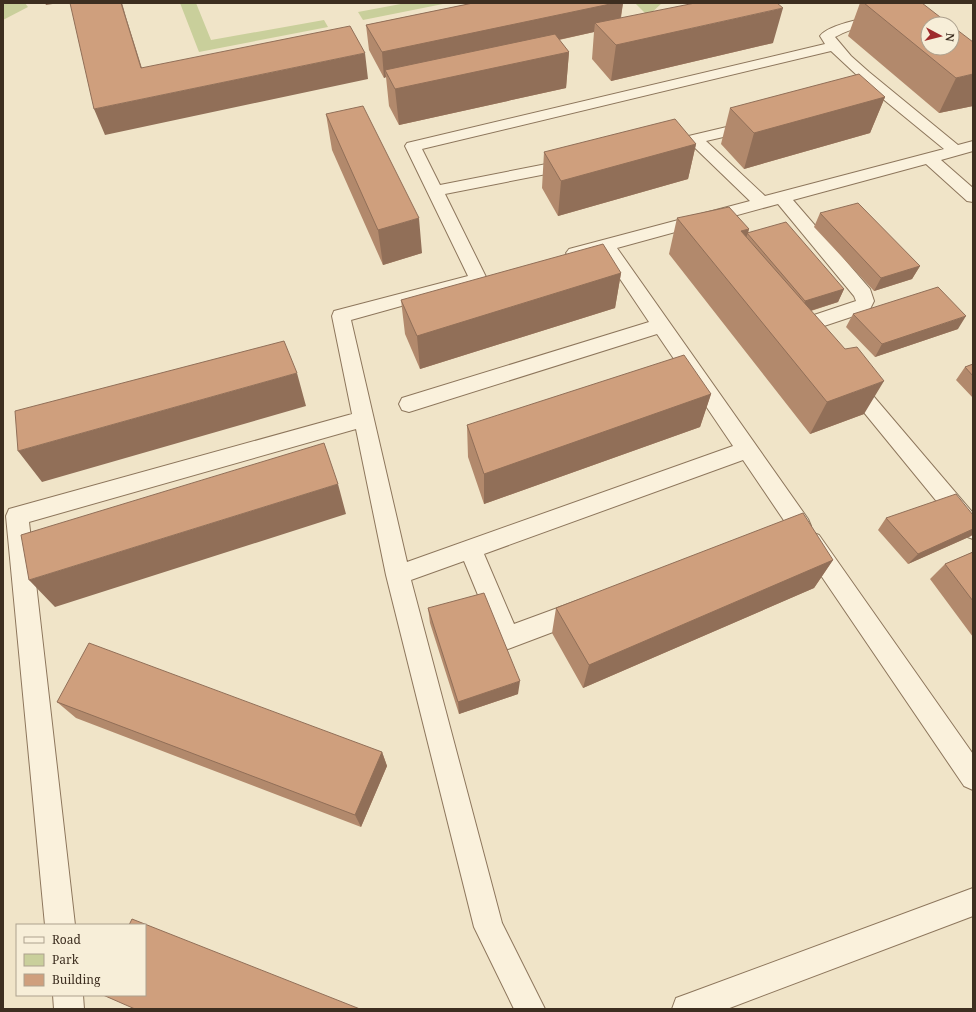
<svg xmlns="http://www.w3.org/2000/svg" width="976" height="1012" viewBox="0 0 976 1012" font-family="'Noto Serif',serif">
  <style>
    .green { fill: #c9cf9b }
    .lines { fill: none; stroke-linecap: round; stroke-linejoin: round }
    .minor-casing { stroke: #8d765c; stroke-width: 2 }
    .minor { fill: #faf1dc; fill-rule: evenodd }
    .wall { fill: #b2896c }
    .shaded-wall { fill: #916f58 }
    .building { fill: #cf9f7d; stroke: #916f58 }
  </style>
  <rect width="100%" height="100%" fill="#f0e4c8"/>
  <path class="green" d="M3 3H25L28 7 3 20Z
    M180 3H196L211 40 324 20 328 27 199 52Z
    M406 3H448L363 20 358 12Z
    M635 3H662L648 16Z"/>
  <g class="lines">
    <g class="minor-casing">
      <path id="minor" d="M891 14C906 15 916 21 928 30V41C918 39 911 29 902 24 886 17 849 29 835 37L851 56 869 72 958 145 973 141V151L941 160 973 188V202L967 201 926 164 793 200 870 289 874 301 869 311 803 333 796 331 794 326 796 321 856 301 854 296 778 204 617 248 808 519 811 526 808 533 784 542 776 539 773 532 776 525 785 522 743 460 484 554 514 624 582 599 590 602 594 610 590 618 508 649 499 646 464 561 411 580 502 923 545 1009H514L474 927 386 575 356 429 29 522 75 925H45L6 516 9 509 352 414 332 316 334 311 468 276 405 146 407 143 825 44 820 36C828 24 876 15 891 14ZM831 51 875 92 848 99 845 102 848 105 853 107 883 99 944 149 765 196 706 141 758 129 760 126 758 123 752 121 659 143 657 146 659 149 665 151 692 145 750 201 569 249 566 253 569 257 575 259 602 252 649 322 402 398 399 404 402 410 409 412 657 334 733 446 407 562 351 320 484 283 487 279 445 194 572 169 578 168 580 164 578 160 572 159 440 185 422 149Z
        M851 375 858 378 973 513V539L965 536 844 388 841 383 844 378Z
        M811 532 819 535 973 754V790L964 786 803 549 800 542 803 535Z
        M973 888V916L727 1009H672L676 998 687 994Z
        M53 995H83L84 1009H54Z"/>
    </g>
    <use href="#minor" class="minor"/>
  </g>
  <path class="wall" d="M473 3H623L621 18 773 43 611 81 592 59 594 32 559 40 569 52 566 88 399 125 389 106 386 77 384 78 369 50 366 25Z
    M860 3H922L973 106 939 113 848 36Z
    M885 97 870 133 744 169 721 144 730 108Z
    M326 114 422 253 383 265 332 150Z
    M696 144 688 179 558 216 542 188 544 152Z
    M820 213 920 266 912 279 874 291 814 227Z
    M677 218 749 229 748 233 844 289 838 302 811 311 864 414 810 434 669 254Z
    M621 273 615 308 420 369 405 334 401 300Z
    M853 314 958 329 875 357 846 327Z
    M973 364V398L956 380 965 367Z
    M711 394 700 427 484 504 468 457 467 425Z
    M973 515V534L971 536 908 564 878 530 886 518Z
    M973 552V637L930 579 945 564Z
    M833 560 814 588 583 688 552 633 556 608Z
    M428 608 518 694 459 714 430 623Z
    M57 702 382 752 387 766 361 827 76 718Z"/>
  <path class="shaded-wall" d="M45 3H59L46 5Z
    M121 3H122L126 17 150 94 141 68Z
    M615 3H623L619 27 595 23 594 32 388 77 385 70 386 77 384 78 382 52Z
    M783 8 773 43 611 81 616 45Z
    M569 52 566 88 399 125 395 89Z
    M365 53 368 79 105 135 94 109Z
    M973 74V106L939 113 956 78Z
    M885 97 870 133 744 169 754 133Z
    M696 144 688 179 558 216 561 181Z
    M419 218 422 253 383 265 378 230Z
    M749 229 738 264 741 231Z
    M920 266 912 279 874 291 881 278Z
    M621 273 615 308 420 369 417 336Z
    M844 289 838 302 800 314 805 301Z
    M966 316 958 329 875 357 882 344Z
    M297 373 306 406 42 482 18 451Z
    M884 381 864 414 810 434 827 402Z
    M711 394 700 427 484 504V474Z
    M338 484 346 514 55 607 29 580Z
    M973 529V534L971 536 908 564 918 554Z
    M833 560 814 588 583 688 589 665Z
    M520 681 518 694 459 714 458 702Z
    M382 752 387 766 361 827 355 815Z"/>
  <path class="building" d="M70 3H121L141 68 350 26 365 53 94 109Z
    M473 3H615L382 52 366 25Z
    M695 3H777L783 8 616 45 595 23Z
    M864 3H922L949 24H928V48H952V26L973 42V74L956 78Z
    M555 34 569 52 395 89 385 70Z
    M859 74 885 97 754 133 730 108Z
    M363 106 419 218 378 230 326 114Z
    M675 119 696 144 561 181 544 152Z
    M858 203 920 266 881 278 820 213Z
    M729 207 749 229 741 231 845 349 857 347 884 381 827 402 677 218Z
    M786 222 844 289 805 301 747 233Z
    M603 244 621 273 417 336 401 300Z
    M938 287 966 316 882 344 853 314Z
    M284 341 297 373 18 451 15 411Z
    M684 355 711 394 484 474 467 425Z
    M973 364V376L965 367Z
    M324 443 338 484 29 580 21 535Z
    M956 494 973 515V529L918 554 886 518Z
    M803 513 833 560 589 665 556 608Z
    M973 552V601L945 564Z
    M484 593 520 681 458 702 428 608Z
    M89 643 382 752 355 815 57 702Z
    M132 919 360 1009H135L103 995H145V925H129Z"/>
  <rect width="976" height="1012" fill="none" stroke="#3d2e20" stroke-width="8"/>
  <rect x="16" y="924" width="130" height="72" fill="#f7eed8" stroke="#ada18e"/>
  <rect x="24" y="937" width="20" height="6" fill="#faf1dc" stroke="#ada18e"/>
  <text x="52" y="944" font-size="12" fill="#3d2e20">Road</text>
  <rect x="24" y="954" width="20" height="12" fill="#c9cf9b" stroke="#ada18e"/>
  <text x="52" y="964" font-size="12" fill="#3d2e20">Park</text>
  <rect x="24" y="974" width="20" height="12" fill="#cf9f7d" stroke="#ada18e"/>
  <text x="52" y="984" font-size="12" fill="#3d2e20">Building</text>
  <g transform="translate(940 36) rotate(97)"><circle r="19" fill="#f7eed8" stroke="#ada18e"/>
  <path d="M0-3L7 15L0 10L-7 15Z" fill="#9e2a2b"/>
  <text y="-6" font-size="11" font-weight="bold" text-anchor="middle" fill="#3d2e20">N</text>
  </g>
</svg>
